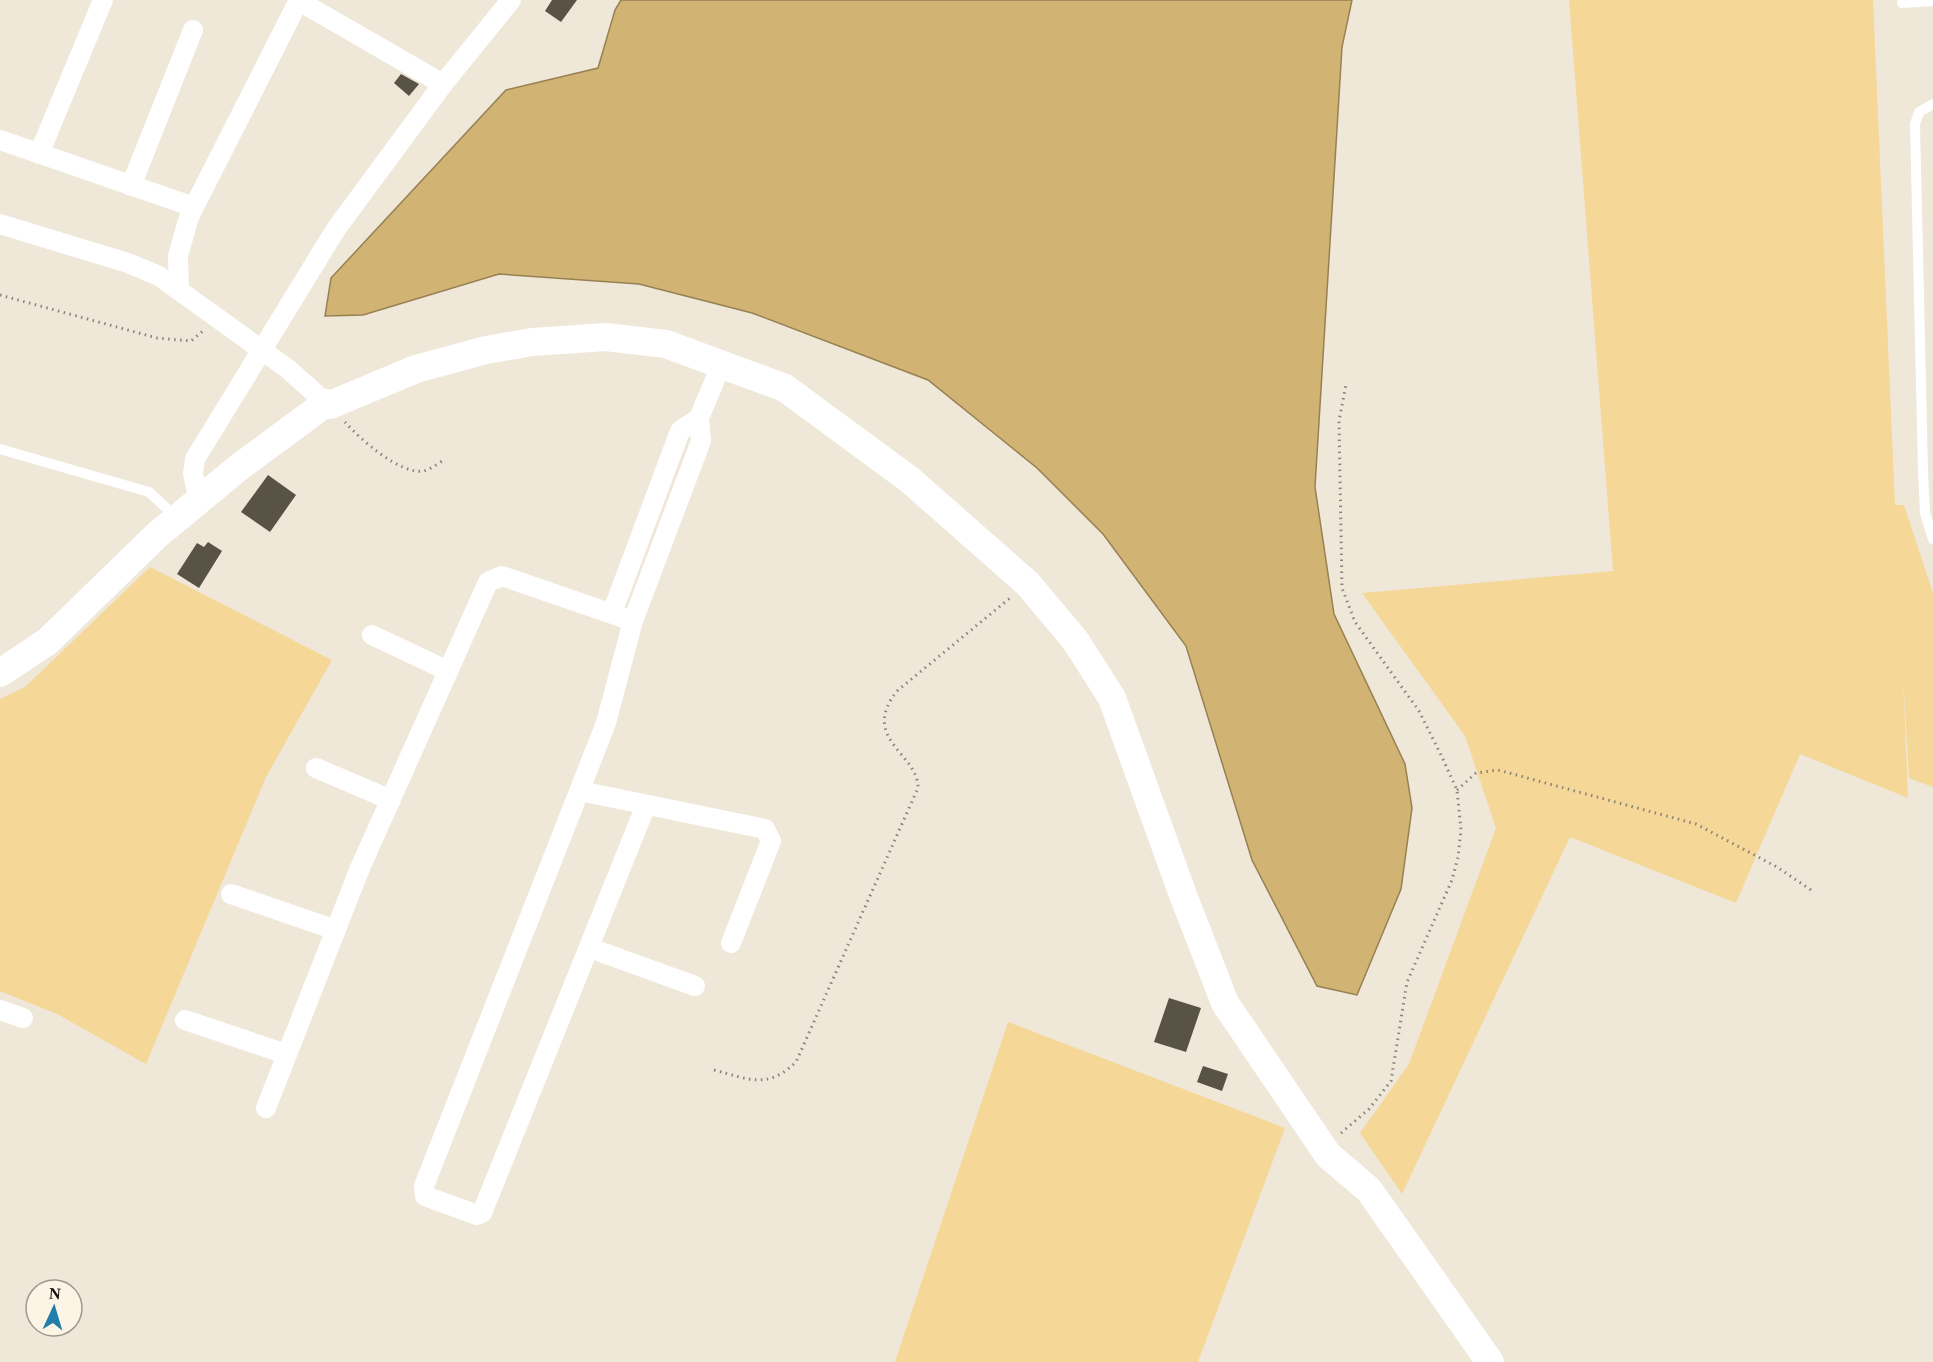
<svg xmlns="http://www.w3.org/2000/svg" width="1933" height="1362" viewBox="0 0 1933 1362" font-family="'Times New Roman',serif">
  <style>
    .green { fill: #f5d798 }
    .water { fill: #d1b373; stroke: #978153; stroke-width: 1.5 }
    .building { fill: #595346 }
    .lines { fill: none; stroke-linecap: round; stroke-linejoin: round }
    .path { stroke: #898379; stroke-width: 3; stroke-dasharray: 1.5 4.5; stroke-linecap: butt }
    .lane { stroke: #fff; stroke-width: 10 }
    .street { stroke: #fff; stroke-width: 20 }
    .secondary { stroke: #fff; stroke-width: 28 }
  </style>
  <rect width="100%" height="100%" fill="#efe7d8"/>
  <path class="green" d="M1569 0H1873L1895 505H1904L1933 593V787L1909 778 1903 674 1908 798 1800 754 1736 903 1570 837 1402 1194 1360 1133 1409 1064 1496 828 1465 736 1362 593 1613 571Z
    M150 567 332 660 266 777 146 1064 57 1014 0 991V699L25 687Z
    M1008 1022 1285 1128 1198 1362H895Z"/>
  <path class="water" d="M621 0H1352L1342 47 1315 487 1334 614 1405 764 1412 808 1401 889 1357 995 1317 986 1252 860 1186 646 1103 534 1037 468 928 380 752 313 639 284 499 274 363 315 325 316 331 278 506 90 598 68 615 10Z"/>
  <path class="building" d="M552 0H577L561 22 545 11Z
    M401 74 419 84 409 96 394 83Z
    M268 475 296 495 270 532 241 512Z
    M208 542 222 551 199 588 177 574 197 543 204 547Z
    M1169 998 1201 1008 1186 1052 1154 1042Z
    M1203 1066 1228 1074 1222 1091 1197 1082Z"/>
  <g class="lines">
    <path class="path" d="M0 295 157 338 191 341 204 330
      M345 422C360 439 400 475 424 471 431 469 439 463 445 459
      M1457 790 1476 773 1498 770 1696 824 1777 867 1811 890
      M714 1070C749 1079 767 1090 796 1062L918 788C919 754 859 739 897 691L1010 598
      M1341 1133 1369 1109 1391 1081 1407 982 1452 880 1458 857 1461 830 1457 790 1441 755 1419 711 1355 622 1342 588 1339 421 1346 384"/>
    <path class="lane" d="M1902 3 1933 1
      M1933 104 1919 112 1915 124 1923 472 1925 513 1933 539
      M0 449 149 492 176 517"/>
    <path class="street" d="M299 1 443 84
      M0 140 194 207
      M39 154 103 0
      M131 186 193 30
      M0 224 128 263 159 276 288 369 326 403
      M179 290 178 256 189 217 299 0
      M199 500 193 474 195 459 336 229 443 84 511 0
      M612 613 680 431 699 418
      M372 635 448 671
      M316 768 391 800
      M580 791 765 829 771 841 731 943
      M646 805 482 1213 477 1215 425 1196 424 1186 606 723 633 621 701 441 699 418 722 363
      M231 894 336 930
      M590 948 695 986
      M0 1010 23 1018
      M185 1020 286 1054
      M266 1108 360 868 488 582 502 576 633 621"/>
    <path class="secondary" d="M0 673 48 641 157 535 238 468 326 403 330 405 416 369 486 350 532 342 606 337 666 344 785 388 910 480 1028 584 1075 640 1112 698 1183 895 1225 1003 1328 1155 1369 1190 1490 1362"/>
  </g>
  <g transform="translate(54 1308) rotate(4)"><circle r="28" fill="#fcf4e5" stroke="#9e988d" stroke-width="1.5"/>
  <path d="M0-4.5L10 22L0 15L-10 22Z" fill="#217eab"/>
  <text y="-9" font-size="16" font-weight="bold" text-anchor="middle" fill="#100d08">N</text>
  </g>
</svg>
